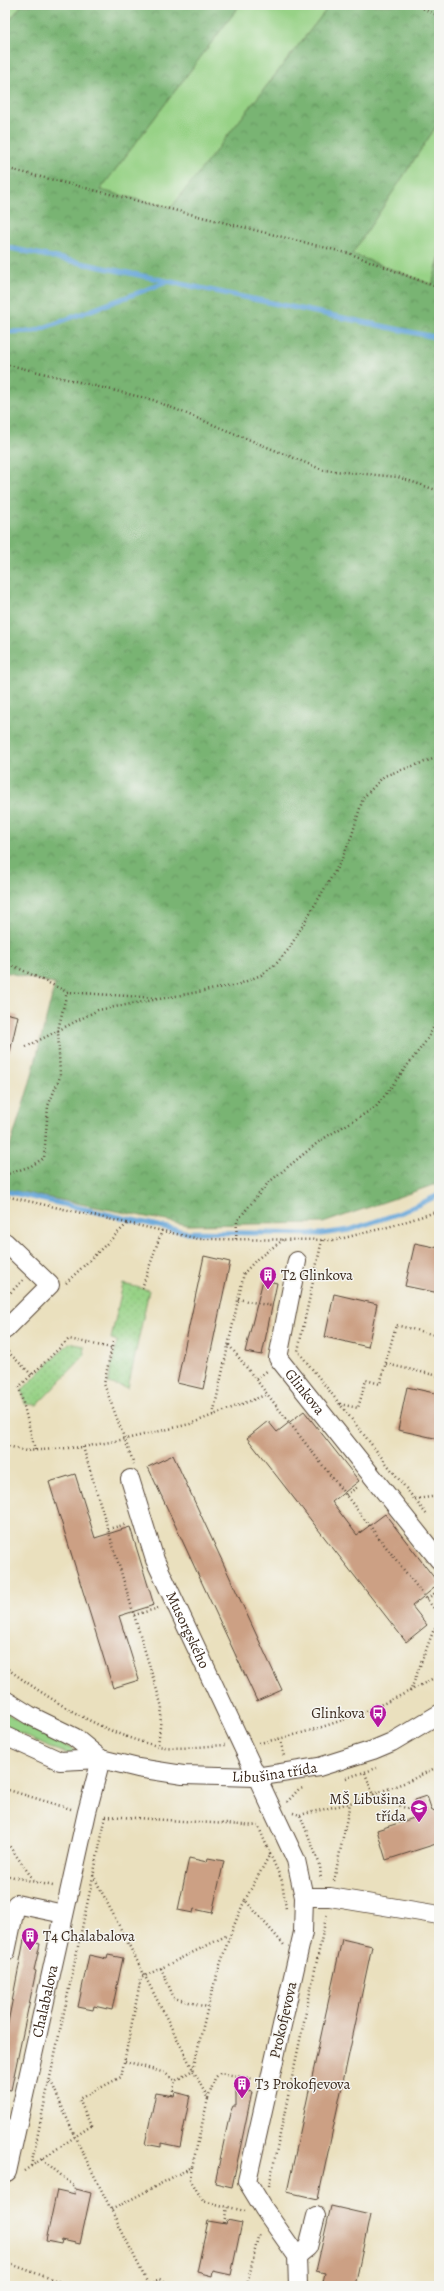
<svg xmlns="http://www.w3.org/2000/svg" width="444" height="2291" viewBox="0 0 444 2291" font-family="Alegreya,serif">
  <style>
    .grass { fill: #97d286; stroke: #697e52 }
    .forest { fill: url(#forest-crowns); stroke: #5a6f48 }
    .park { fill: url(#park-dots); stroke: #697e52 }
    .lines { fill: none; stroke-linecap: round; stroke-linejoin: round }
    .stream { stroke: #66a6d9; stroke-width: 5 }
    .building { fill: #cca084 }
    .minor-casing { stroke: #554536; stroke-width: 20 }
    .path { stroke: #554536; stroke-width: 2.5; stroke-dasharray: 1 3; stroke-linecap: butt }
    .minor { stroke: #fff; stroke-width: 18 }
    .labels { text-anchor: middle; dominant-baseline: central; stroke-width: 3; stroke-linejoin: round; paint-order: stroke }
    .poi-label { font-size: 15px; fill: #3b2a1e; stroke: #f6f6f2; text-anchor: start }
    .street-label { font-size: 15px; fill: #3b2a1e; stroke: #f6f6f2 }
  </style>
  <defs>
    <pattern id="forest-crowns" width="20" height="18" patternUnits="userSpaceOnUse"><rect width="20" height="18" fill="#79b473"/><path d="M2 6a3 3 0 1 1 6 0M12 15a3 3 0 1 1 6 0" fill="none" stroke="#64935e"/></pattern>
    <pattern id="park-dots" width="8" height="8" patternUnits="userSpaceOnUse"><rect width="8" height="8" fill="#97d286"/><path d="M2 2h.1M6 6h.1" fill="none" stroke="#83b473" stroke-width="1.8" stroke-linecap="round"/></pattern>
  </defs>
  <rect width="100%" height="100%" fill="#f6f6f2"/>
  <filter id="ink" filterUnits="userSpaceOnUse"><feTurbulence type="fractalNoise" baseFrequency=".025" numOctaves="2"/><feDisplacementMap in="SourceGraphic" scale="8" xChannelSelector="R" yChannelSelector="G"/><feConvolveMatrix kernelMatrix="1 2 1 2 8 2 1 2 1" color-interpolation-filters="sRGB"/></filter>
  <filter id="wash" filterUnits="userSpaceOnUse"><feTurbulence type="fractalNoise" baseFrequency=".012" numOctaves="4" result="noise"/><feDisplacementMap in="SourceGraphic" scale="16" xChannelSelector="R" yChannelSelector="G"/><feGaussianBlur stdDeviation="0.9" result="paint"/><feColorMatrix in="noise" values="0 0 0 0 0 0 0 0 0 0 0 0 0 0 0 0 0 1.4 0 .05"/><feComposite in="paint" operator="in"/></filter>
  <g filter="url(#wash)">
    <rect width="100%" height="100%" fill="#eae0be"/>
    <path class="grass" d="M5 5H22L5 26Z
      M240 5H330L171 208 100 190Z
      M439 122V258L433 285 352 254Z
      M5 1712 30 1728 78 1752 75 1756 50 1748 5 1726Z"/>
    <path class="forest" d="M22 5H240L100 190 171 208 330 5H439V122L352 254 432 285 439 258V1183L323 1223 187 1225 5 1189V1162L29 1086 55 984 5 972V26Z"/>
    <path class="park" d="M123 1284 149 1290 128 1388 108 1383 117 1341 111 1339Z
      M69 1343 84 1346 85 1355 37 1405 25 1404 22 1390Z"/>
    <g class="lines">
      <path class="stream" d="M5 247 439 338
        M5 332 35 331 167 282
        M5 1191 185 1232 321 1234 349 1230 400 1213 439 1195"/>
    </g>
    <g id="blocks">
      <path class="building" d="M5 1013 18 1016 10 1052H5Z
        M415 1243 439 1248V1293L405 1286Z
        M204 1256 230 1262 203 1389 177 1383Z
        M263 1280 277 1283 262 1355 245 1352Z
        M334 1294 377 1304 368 1347 325 1337Z
        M407 1387 439 1394V1439L398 1430Z
        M304 1411 359 1481 332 1502 357 1535 385 1514 439 1584 412 1606 427 1625 406 1642 247 1438 268 1421 277 1432Z
        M173 1455 282 1690 257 1701 148 1467Z
        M75 1474 95 1538 130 1527 154 1605 119 1616 139 1680 113 1688 49 1482Z
        M427 1796 432 1811 439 1809V1843L386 1860 377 1830 420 1816 415 1800Z
        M189 1858 207 1862 208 1858 224 1861 212 1913 194 1909 193 1913 178 1910Z
        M342 1939 372 1946 318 2199 287 2192Z
        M24 1940 40 1944 34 1970 36 1971 11 2090 5 2089V2038Z
        M89 1955 107 1959 108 1955 123 1958 112 2010 94 2006 93 2010 78 2007Z
        M236 2089 252 2092 232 2187 215 2183 230 2113 233 2106H236Z
        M175 2092 190 2096 180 2147 161 2143V2147L145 2144 156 2093 174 2096Z
        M76 2189 91 2193 80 2244 62 2240 61 2244 46 2241 57 2190 75 2194Z
        M331 2206 370 2215 355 2286H322L325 2273 316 2271Z
        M227 2220 242 2223 231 2275 213 2271 212 2276 197 2272 208 2221 226 2224Z"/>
    </g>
  </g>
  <g filter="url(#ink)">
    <use href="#blocks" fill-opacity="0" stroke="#554536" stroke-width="1"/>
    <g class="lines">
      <g class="minor-casing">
        <g id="minor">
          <path d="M5 1242 50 1285 5 1330"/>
          <path id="s1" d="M297 1261 278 1358 439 1560"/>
          <path id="s2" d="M130 1479 155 1560 296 1860 304 1897 303 1932 247 2181 264 2209 297 2256 298 2286"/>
          <path d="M5 1700 29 1715 74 1737 101 1759"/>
          <path id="s3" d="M5 1736 60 1761 101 1759 138 1768 183 1775 256 1777 319 1767 373 1750 392 1742 439 1714"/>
          <path d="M304 1897H330L439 1915"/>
          <path d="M6 1952 16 1904 64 1914"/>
          <path id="s4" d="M7 2172 87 1812 101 1759"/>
          <path d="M297 2256 308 2247 316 2216"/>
        </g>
      </g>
      <path class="path" d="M416 5 439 16
        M5 168 351 254 439 288
        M5 364 153 400 323 470 398 477 439 491
        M5 965 16 967 67 992 156 998
        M26 1047 98 1010 237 985 261 975 276 964 288 950 341 861 352 835 363 798 384 776 439 757
        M5 1175 31 1166 44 1158 48 1106 60 1077 58 1030 67 992
        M5 1196 199 1239 336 1240 388 1227 439 1211
        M236 1239 237 1221 268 1183 321 1140 376 1107 426 1041 439 1017
        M322 1240 298 1351 427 1515
        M66 1283 128 1223
        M142 1288 162 1230
        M5 1298 23 1280
        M238 1299 271 1306
        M113 1342 104 1384 134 1464
        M229 1345 439 1615
        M5 1349 32 1375
        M386 1364 439 1376
        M256 1379 267 1371
        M340 1404 358 1408 366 1380 380 1384 396 1325 439 1336
        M213 1415 244 1273 257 1259 283 1240
        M5 1445 26 1451 83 1447 126 1439 190 1424 268 1394
        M83 1447 162 1707 158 1746
        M35 1450 19 1387 69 1339 111 1348
        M346 1495 359 1486
        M415 1499 439 1496
        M108 1529 127 1524
        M427 1599 439 1590
        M134 1615 159 1608
        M5 1667C49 1699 105 1735 158 1746 180 1750 203 1746 225 1745
        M410 1692 434 1629 439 1625
        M280 1739 284 1756
        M259 1743C324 1730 382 1708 439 1675
        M365 1773 373 1795 420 1814
        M346 1778 377 1768
        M5 1789 71 1809
        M287 1802 299 1789 304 1788
        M293 1813 300 1815 320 1865 321 1880
        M300 1815 350 1803 409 1781 439 1766
        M106 1816 258 1826
        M5 1840 35 1882
        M270 1854 282 1881 286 1909
        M5 1875 53 1886
        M93 1875 208 2099 192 2167 111 2210
        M334 1881 350 1803
        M245 1900 270 1854 258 1825
        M161 1968 174 1998 207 2007
        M125 2061 165 2073 175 2081 193 2070C206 2011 220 1954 245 1900L284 1945
        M51 2081 75 2137 149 2286
        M172 2095 175 2081
        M208 2099 215 2078 220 2073 254 2079
        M42 2159 75 2187 74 2192
        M31 2166 106 1816
        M192 2167 190 2179 203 2201 245 2211
        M24 2171 91 2126 79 2099 121 2077 141 1978 228 1935
        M269 2186 327 1913
        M224 2223 227 2207
        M5 2262 71 2286
        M150 2286 159 2279 176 2286
        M247 2286 259 2232"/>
      <use href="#minor" class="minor"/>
    </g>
  </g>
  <defs>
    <g id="building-pin" transform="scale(0.9)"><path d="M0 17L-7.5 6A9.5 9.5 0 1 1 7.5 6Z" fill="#b5179e" stroke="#f6f6f2"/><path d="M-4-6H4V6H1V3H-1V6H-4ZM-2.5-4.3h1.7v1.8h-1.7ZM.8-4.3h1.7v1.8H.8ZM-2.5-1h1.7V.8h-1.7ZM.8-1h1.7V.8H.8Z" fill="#fff"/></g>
    <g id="bus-pin" transform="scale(0.9)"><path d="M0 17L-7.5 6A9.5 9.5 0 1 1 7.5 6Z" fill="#b5179e" stroke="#f6f6f2"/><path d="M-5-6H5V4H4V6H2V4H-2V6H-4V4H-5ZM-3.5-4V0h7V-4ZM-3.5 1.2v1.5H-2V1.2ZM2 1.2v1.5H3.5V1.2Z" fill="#fff"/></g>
    <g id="school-pin" transform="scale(0.9)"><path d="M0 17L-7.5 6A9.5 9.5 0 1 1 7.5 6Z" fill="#b5179e" stroke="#f6f6f2"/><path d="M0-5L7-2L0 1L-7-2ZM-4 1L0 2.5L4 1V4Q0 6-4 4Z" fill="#fff"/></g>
  </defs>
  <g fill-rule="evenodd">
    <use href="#building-pin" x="268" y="1275"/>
    <use href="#bus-pin" x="378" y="1713"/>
    <use href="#school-pin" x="419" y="1808"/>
    <use href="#building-pin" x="30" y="1936"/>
    <use href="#building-pin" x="242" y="2084"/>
  </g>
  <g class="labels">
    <g class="poi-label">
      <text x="281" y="1275">T2 Glinkova</text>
      <text x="365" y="1713" text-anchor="end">Glinkova</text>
      <text x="406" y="1799" text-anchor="end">MŠ Libušina<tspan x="406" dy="17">třída</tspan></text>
      <text x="43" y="1936">T4 Chalabalova</text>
      <text x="255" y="2084">T3 Prokofjevova</text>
    </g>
    <g class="street-label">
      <text stroke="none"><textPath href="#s1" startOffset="142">Glinkova</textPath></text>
      <text stroke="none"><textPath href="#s2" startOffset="162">Musorgského</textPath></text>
      <text stroke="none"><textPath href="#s3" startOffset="277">Libušina třída</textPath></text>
      <text stroke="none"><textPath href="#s4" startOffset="175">Chalabalova</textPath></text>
      <text transform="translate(283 2020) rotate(-77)">Prokofjevova</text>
    </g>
  </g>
  <rect width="444" height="2291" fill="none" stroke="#f6f6f2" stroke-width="20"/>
</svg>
